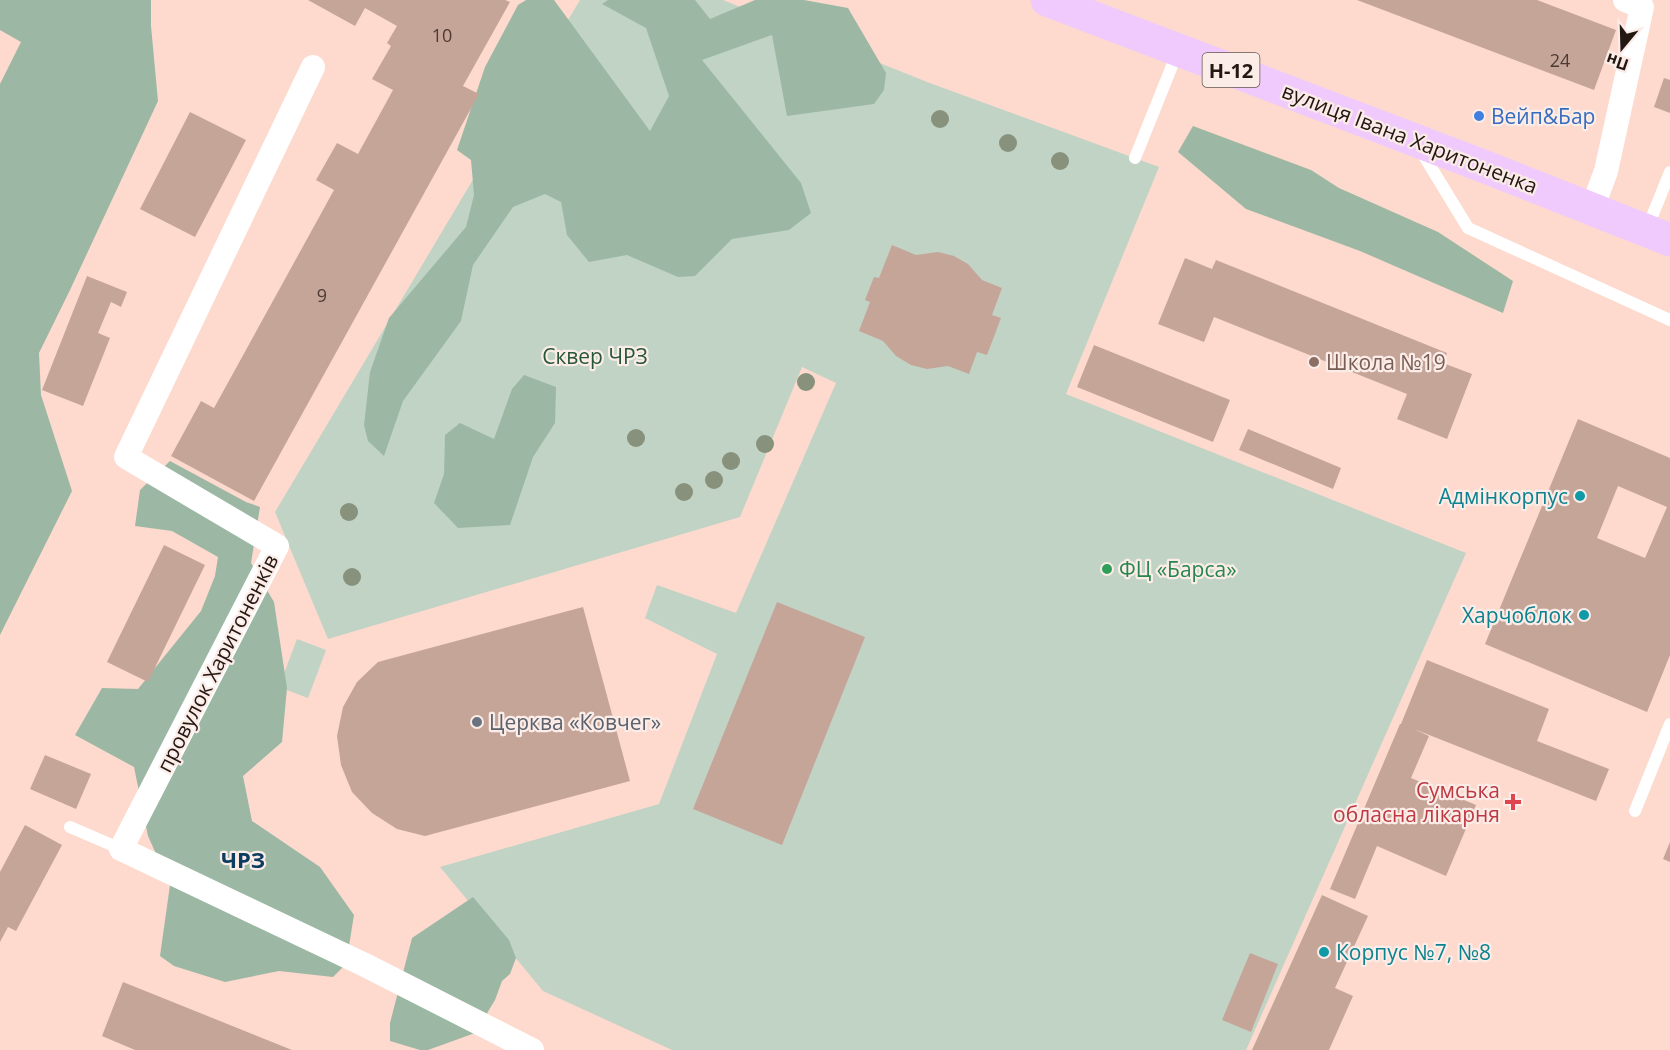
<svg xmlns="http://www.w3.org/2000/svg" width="1670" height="1050" viewBox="0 0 1670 1050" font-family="'Open Sans',sans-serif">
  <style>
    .green { fill: #c0d3c5 }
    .forest { fill: #9cb8a4 }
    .building { fill: #c6a599; fill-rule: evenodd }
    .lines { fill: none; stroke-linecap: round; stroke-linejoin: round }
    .lane { stroke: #fff; stroke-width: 12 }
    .street { stroke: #fff; stroke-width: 24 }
    .primary { stroke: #f0cafd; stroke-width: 33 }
    .tree { fill: #87917b }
    .shop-dot { fill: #3f7fe0; stroke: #fbece7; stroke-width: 2 }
    .education-dot { fill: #8d6e63; stroke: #fbece7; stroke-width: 2 }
    .culture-dot { fill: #0f9aa8; stroke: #fbece7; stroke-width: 2 }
    .leisure-dot { fill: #2e9e5b; stroke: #fbece7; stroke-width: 2 }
    .worship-dot { fill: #6b7280; stroke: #fbece7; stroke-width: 2 }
    .health-dot { fill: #e0444e; stroke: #fbece7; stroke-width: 2 }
    .labels { text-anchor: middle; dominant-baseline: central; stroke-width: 4.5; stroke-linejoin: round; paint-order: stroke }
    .number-label { font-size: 18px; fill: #4c3a34 }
    .shield { fill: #fbece7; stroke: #645752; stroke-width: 1.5 }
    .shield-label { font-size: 20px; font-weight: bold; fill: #231712 }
    .shop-label { font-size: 21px; fill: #366cbe; stroke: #fbece7; text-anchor: start }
    .street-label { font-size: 21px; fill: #231712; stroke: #fbece7 }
    .park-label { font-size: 21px; fill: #275638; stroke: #fbece7 }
    .education-label { font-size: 21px; fill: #785e54; stroke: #fbece7; text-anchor: start }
    .culture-label { font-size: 21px; fill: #0d838f; stroke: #fbece7; text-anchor: end }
    .leisure-label { font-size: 21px; fill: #27864d; stroke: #fbece7; text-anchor: start }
    .worship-label { font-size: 21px; fill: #5b616d; stroke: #fbece7; text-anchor: start }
    .health-label { font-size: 21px; fill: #be3a42; stroke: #fbece7; text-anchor: end }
    .neighbourhood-label { font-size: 22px; font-weight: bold; fill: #0c3d61; stroke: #fbece7 }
  </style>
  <rect width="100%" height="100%" fill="#fddacd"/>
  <path class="green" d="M580 0H723L927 82 1159 167 1066 394 1466 553 1246 1050H672L543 991 440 867 659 804 717 654 645 618 657 585 736 613 836 383 802 367 740 517 328 639 275 512Z
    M297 639 326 650 308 698 279 687Z"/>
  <path class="forest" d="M0 0H151V26L158 101 70 290 39 353 41 395 72 491 0 635V84L21 42 0 30Z
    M526 0H554L650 131 669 96 646 28 602 4 608 0H695L710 19 755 0H804L848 8 886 73 884 90 874 104 787 116 772 35 702 60 801 183 811 213 789 230 732 239 695 276 678 277 627 255 589 262 567 235 561 202 545 194 513 207 473 265 461 321 403 401 384 456 368 441 364 425 370 372 389 318 466 227 474 195 471 160 457 150 485 67 518 5Z
    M1193 126 1311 170 1339 188 1438 232 1513 281 1503 313 1360 251 1246 209 1178 152Z
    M524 375 556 387 555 423 533 457 510 525 458 528 434 503 444 474 445 435 460 423 494 439 512 389Z
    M170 461 246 502 260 507 251 563 274 602 287 688 282 742 243 776 252 821 320 867 354 915 346 964 333 977 279 971 225 982 174 966 160 956 170 885 148 836 134 767 75 735 102 688 138 689 201 611 215 576 218 557 172 531 135 526 140 490Z
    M473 897 509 940 516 958 510 974 502 981 495 1000 475 1033 428 1050H420L390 1041V1023L412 938Z"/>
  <path class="building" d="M308 0H505L510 2 463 86 479 94 254 501 171 456 201 401 214 408 334 190 316 180 337 143 358 154 393 90 372 79 391 46 387 43 397 26 365 8 355 26Z
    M1357 0H1537L1616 30 1594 90Z
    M1664 78 1670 80V113L1654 107Z
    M190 112 246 140 195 237 140 209Z
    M892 245 916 255 938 252 954 256 968 264 982 280 1002 288 992 315 1001 318 987 355 977 352 969 374 948 366 927 369 911 365 896 356 883 341 859 331 870 302 865 300 874 277 879 278Z
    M1185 258 1212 269 1216 260 1447 353 1443 363 1472 374 1447 439 1397 419 1407 394 1214 317 1204 342 1158 324Z
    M87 276 127 292 121 307 111 302 98 333 110 338 83 406 42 390Z
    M1094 345 1230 400 1213 442 1077 387Z
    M1578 419 1670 458V655L1647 712 1485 644ZM1618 486 1667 507 1645 558 1597 538Z
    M1248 429 1341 468 1333 489 1239 450Z
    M164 545 205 565 148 682 107 662Z
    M777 602 865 637 782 845 693 809Z
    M583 607 630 781 425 836 397 829 372 813 352 792 341 765 337 736 343 707 357 682 378 662Z
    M1427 660 1549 709 1537 741 1609 769 1596 801 1414 729 1429 736 1411 778 1476 805 1446 876 1377 846 1355 899 1330 889 1400 724H1401Z
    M45 755 91 774 76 809 30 789Z
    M25 825 62 845 16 931 8 927 0 942V872Z
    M1670 842V862L1663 859Z
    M1322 895 1368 916 1335 988 1353 996 1329 1050H1252Z
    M1250 953 1278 964 1251 1032 1222 1020Z
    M123 982 292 1050H135L102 1036Z"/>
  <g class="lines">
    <path class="lane" d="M1421 151 1468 228 1670 320
      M1135 158 1178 51
      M1647 229 1670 172
      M1635 811 1670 724
      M70 827 121 849"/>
    <path class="street" d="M313 67 126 457 277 546 121 849 365 965 532 1050
      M1592 209 1606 171 1642 7 1625 0"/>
    <path class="primary" d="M1047 0 1488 168 1670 240"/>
  </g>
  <g class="tree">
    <circle cx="940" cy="119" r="9"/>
    <circle cx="1008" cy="143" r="9"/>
    <circle cx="1060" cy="161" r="9"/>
    <circle cx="806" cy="382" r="9"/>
    <circle cx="636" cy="438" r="9"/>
    <circle cx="765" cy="444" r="9"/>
    <circle cx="731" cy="461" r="9"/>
    <circle cx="714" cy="480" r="9"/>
    <circle cx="684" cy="492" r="9"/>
    <circle cx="349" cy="512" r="9"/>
    <circle cx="352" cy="577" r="9"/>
  </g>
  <circle class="shop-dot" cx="1479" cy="116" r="6"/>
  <circle class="education-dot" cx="1314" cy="362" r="6"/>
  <g class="culture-dot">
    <circle cx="1580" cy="496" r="6"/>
    <circle cx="1584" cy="615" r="6"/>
    <circle cx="1324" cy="952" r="6"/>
  </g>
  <circle class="leisure-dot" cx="1107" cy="569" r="6"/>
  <circle class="worship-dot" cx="477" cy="722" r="6"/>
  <path class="health-dot" d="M1510 793h6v6h6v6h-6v6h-6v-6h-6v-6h6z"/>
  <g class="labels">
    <g class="number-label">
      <text x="442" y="35">10</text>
      <text x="1560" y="60">24</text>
      <text x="322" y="295">9</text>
    </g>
    <rect class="shield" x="1202.5" y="53" width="57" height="34" rx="4.5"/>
    <g class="shield-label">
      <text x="1231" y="70">Н-12</text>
    </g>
    <g class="shop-label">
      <text x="1491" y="116">Вейп&amp;Бар</text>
    </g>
    <g class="street-label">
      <text transform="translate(1410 138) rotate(21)">вулиця Івана Харитоненка</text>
      <text transform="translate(217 663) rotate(-63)">провулок Харитоненків</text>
    </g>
    <g class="park-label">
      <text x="595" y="356">Сквер ЧРЗ</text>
    </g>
    <g class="education-label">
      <text x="1326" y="362">Школа №19</text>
    </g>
    <g class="culture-label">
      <text x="1568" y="496">Адмінкорпус</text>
      <text x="1572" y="615">Харчоблок</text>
      <text x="1336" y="952" text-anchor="start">Корпус №7, №8</text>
    </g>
    <g class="leisure-label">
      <text x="1119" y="569">ФЦ «Барса»</text>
    </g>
    <g class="worship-label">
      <text x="489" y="722">Церква «Ковчег»</text>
    </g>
    <g class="health-label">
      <text x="1500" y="790">Сумська<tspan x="1500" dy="24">обласна лікарня</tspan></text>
    </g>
    <g class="neighbourhood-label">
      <text x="243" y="859">ЧРЗ</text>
    </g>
  </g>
  <g transform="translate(1622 48) rotate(199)" stroke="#fbece7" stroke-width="4.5" paint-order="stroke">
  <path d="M0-4.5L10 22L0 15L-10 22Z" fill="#231712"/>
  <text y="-9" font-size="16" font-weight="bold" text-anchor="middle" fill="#231712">Пн</text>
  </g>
</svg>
